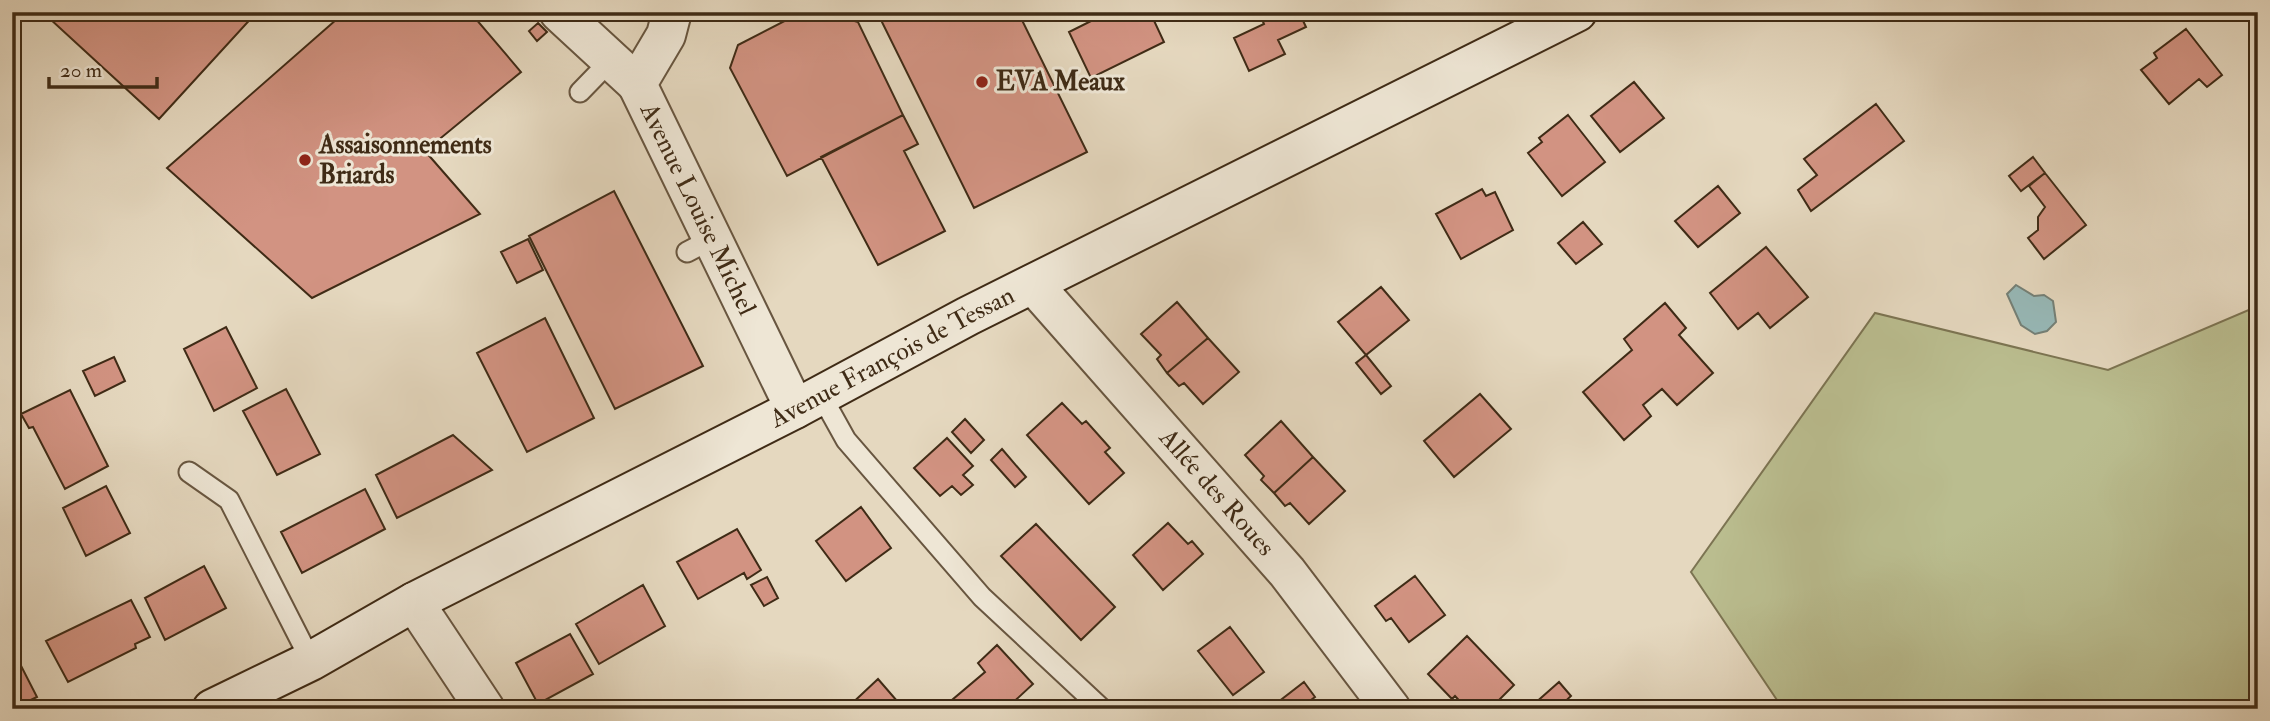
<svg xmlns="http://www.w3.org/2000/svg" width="2270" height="721" viewBox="0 0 2270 721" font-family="'IM FELL Double Pica',serif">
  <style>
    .green { fill: #babd8f; stroke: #7c7452; stroke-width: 2 }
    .water { fill: #97b9b8; stroke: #748077; stroke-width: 2 }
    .building { fill: #d29382; stroke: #3f2b16; stroke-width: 2 }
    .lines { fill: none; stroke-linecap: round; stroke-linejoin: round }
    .lane-casing { stroke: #685640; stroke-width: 23 }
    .street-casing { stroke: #685640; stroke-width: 42 }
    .secondary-casing { stroke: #3f2b16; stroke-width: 42 }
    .lane { stroke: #eee6d5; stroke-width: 19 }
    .street { stroke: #eee6d5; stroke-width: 38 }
    .secondary { stroke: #eee6d5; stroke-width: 38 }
    .poi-dot { fill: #8f2418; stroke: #eee6d5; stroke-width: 2.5 }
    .labels { text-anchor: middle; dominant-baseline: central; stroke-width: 6; stroke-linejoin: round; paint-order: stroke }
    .poi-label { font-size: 26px; font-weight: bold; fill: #3f2b16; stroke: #eee6d5; text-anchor: start }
    .street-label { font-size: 26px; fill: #3f2b16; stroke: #eee6d5 }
  </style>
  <rect width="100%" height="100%" fill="#e5d8bf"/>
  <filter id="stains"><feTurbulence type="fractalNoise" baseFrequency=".00286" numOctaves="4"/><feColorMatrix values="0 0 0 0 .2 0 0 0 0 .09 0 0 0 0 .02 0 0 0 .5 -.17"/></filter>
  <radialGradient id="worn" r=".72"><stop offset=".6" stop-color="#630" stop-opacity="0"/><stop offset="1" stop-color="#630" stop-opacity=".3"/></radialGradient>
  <path class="green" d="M2258 306V709H1783L1691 572 1875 313 2108 370Z"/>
  <path class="water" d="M2016 285 2034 296 2044 295 2053 301 2056 322 2047 331 2035 334 2021 325 2007 294Z"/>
  <path class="building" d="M55 12H257L159 119 49 18Z
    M345 12H470L521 72 425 151 480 214 312 298 167 168Z
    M802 12H823L858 22 903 115 787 176 730 68 738 45Z
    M877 12H1018L1087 152 974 208Z
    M1109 12H1150L1164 42 1091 78 1069 32Z
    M1259 12H1299L1306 27 1278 40 1285 54 1249 71 1234 38 1264 24Z
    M538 23 547 32 537 41 529 31Z
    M2186 29 2222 75 2207 87 2199 79 2169 104 2141 70 2157 58 2154 53Z
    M1634 82 1664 118 1620 152 1591 116Z
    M1876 104 1904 141 1811 211 1798 190 1817 175 1804 159Z
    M903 115 918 144 904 151 945 231 878 265 821 157Z
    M1568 115 1605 162 1562 196 1528 153 1542 142 1539 138Z
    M2033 157 2045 173 2021 191 2009 176Z
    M2045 173 2086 225 2044 259 2028 238 2038 230V217L2045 207 2029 186Z
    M1718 186 1740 213 1698 247 1675 221Z
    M1482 189 1486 196 1495 192 1513 230 1461 259 1436 214Z
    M614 191 703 366 615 409 529 236Z
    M1583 222 1602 244 1576 264 1558 243Z
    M528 239 543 270 517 283 501 252Z
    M1766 247 1808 297 1770 328 1758 313 1738 329 1710 293Z
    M1381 287 1409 320 1366 355 1338 322Z
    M1177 302 1208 338 1167 373 1157 359 1161 355 1141 334Z
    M1665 303 1686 328 1679 335 1713 373 1677 405 1662 389 1643 405 1651 416 1624 440 1583 392 1632 350 1624 339Z
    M545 318 594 418 527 452 477 353Z
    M226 327 257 388 214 411 184 349Z
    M1208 338 1239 372 1203 404 1184 383 1179 386 1167 373Z
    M1366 355 1391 386 1381 394 1356 363Z
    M114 357 125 381 95 396 83 371Z
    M286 389 320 454 277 475 243 411Z
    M70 390 108 466 65 489 33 427 29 428 21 414Z
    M1480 394 1511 429 1454 477 1424 441Z
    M1062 403 1082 424 1086 421 1110 448 1105 452 1124 473 1089 504 1027 435Z
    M965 419 984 440 971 453 952 432Z
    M1281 421 1313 457 1274 493 1261 480 1264 476 1245 455Z
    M453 435 492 470 397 518 376 475Z
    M947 438 973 466 963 475 973 485 961 495 952 486 940 496 914 468Z
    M1002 449 1026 477 1015 487 991 460Z
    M1313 457 1345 491 1309 524 1290 503 1285 506 1274 493Z
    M106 486 130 533 86 556 63 508Z
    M365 489 385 529 302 573 281 532Z
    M861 507 891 548 846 581 816 541Z
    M1168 523 1188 544 1192 541 1203 554 1163 590 1133 555Z
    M1036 524 1115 607 1081 640 1001 556Z
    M737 529 761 570 747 579 744 573 698 599 677 562Z
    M204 566 226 608 165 640 145 598Z
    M1415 576 1445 615 1409 642 1391 618 1386 621 1375 606Z
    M767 577 778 598 764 606 751 585Z
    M643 585 665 626 599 664 576 624Z
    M131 600 150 637 135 644 136 648 68 682 46 641Z
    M1230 627 1264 672 1233 695 1198 651Z
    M570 634 593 674 538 704 516 663Z
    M1467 636 1514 685 1490 709H1467L1455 696 1452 699 1428 674Z
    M997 645 1033 684 1006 709H959L952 700 985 672 978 663Z
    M16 656 37 697 12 709V658Z
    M878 679 904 709H846Z
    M1304 682 1315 697 1311 700 1318 709H1269Z
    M1559 682 1571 696 1557 709H1539L1534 704Z"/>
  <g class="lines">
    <g class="lane-casing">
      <path id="lane" d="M580 92 611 60
        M687 252 712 239
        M821 395 846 440 982 597 1102 709
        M189 472 229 500 311 661"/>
    </g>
    <g class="street-casing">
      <g id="street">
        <path d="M559 12 637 84"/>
        <path id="s1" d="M672 12 666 35 637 84 795 409"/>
        <path id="s2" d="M1033 284 1287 572 1391 709"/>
        <path d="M414 602 485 709"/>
      </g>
    </g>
    <g class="secondary-casing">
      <g id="secondary">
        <path id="s3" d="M212 709 311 661 414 602 795 409 968 316 1577 12"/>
      </g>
    </g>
    <use href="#lane" class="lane"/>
    <use href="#street" class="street"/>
    <use href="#secondary" class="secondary"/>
  </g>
  <g class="poi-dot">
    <circle cx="982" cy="82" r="7"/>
    <circle cx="305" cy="160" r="7"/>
  </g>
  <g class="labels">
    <g class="poi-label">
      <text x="996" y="82">EVA Meaux</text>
      <text x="319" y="145">Assaisonnements<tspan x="319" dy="30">Briards</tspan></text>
    </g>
    <g class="street-label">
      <text stroke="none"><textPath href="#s1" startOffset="220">Avenue Louise Michel</textPath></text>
      <text stroke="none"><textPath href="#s3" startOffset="766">Avenue François de Tessan</textPath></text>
      <text stroke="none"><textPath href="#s2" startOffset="278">Allée des Roues</textPath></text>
    </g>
  </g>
  <rect width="2270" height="721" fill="none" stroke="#e5d8bf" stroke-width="42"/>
  <rect x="14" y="14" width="2242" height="693" fill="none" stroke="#3f2b16" stroke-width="3.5"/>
  <rect x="21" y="21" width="2228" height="679" fill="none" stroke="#3f2b16" stroke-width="2"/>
  <path d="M49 77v10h108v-10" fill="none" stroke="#3f2b16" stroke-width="3.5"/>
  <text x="60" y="77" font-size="21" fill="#3f2b16" stroke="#eee6d5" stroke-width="5" paint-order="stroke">20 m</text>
  <rect width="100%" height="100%" filter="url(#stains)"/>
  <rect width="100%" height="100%" fill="url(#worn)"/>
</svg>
